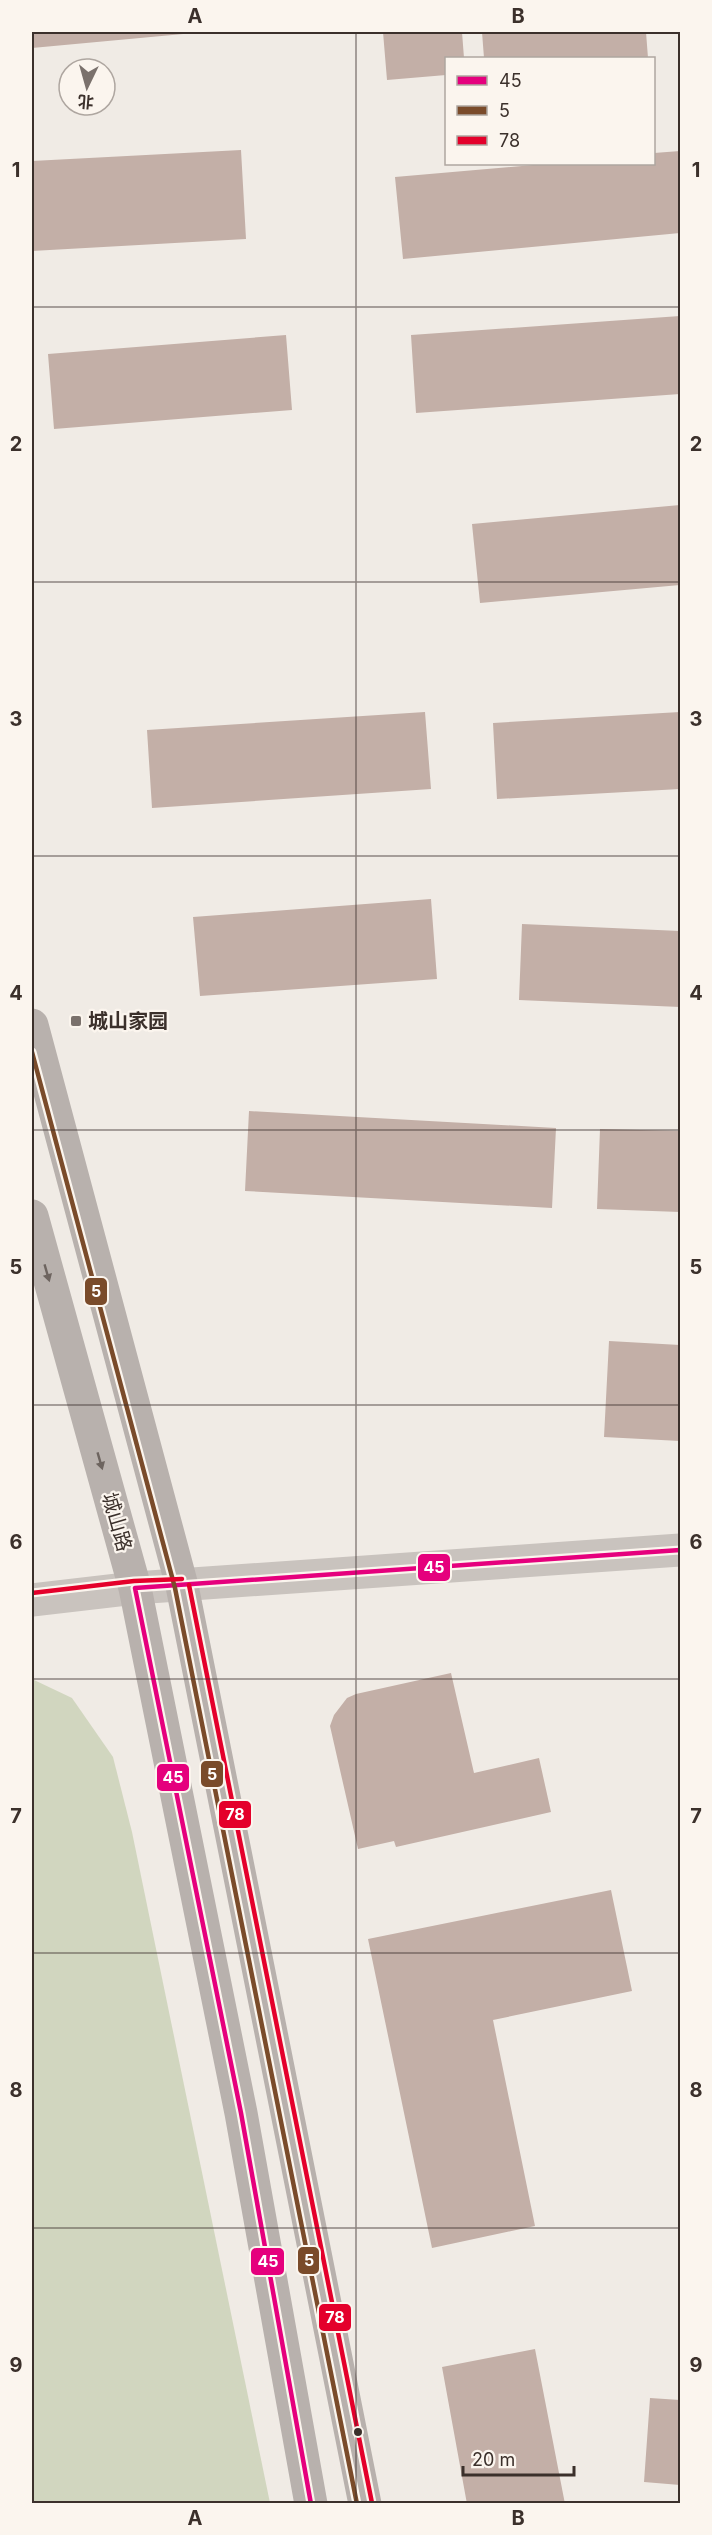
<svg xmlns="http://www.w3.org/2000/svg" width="712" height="2535" viewBox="0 0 712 2535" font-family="Inter,'Noto Sans SC',sans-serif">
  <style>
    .green { fill: #d1d6bf }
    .building { fill: #c3afa7 }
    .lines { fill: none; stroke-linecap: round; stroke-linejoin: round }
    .minor { stroke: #c9c3be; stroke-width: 33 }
    .major { stroke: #b8b1ad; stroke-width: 33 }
    .bus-1-casing { stroke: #fbf5ee; stroke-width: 9 }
    .bus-2-casing { stroke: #fbf5ee; stroke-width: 9 }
    .bus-3-casing { stroke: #fbf5ee; stroke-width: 9 }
    .bus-1 { stroke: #e5007d; stroke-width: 4.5 }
    .bus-2 { stroke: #7a4b2a; stroke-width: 4.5 }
    .bus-3 { stroke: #e4002b; stroke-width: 4.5 }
    .oneway { fill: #6d645f }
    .grid { fill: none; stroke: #3b302b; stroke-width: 1.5; stroke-opacity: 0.55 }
    .poi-dot { fill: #7a716c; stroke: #fbf5ee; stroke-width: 2 }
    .bus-dot { fill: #3b302b; stroke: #fbf5ee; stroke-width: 2 }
    .labels { text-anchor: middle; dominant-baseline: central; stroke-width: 4.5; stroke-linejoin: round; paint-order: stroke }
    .poi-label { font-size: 20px; font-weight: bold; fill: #3b302b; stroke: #fbf5ee; text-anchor: start }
    .street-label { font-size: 20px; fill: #3b302b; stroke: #fbf5ee }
    .line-badge { stroke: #fbf5ee; stroke-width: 2 }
    .badge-label { font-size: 16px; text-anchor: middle; font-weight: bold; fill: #fff }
    .neatline { fill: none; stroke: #3b302b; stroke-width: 2 }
    .grid-label { font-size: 20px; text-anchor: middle; font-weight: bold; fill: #3b302b }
  </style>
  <rect width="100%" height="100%" fill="#f0ebe5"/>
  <path class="green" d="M32 1679 72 1698 113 1757 132 1832 270 2503H32Z"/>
  <path class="building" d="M32 32H194V33L32 48Z
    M383 32H462L464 58H446V75L387 80Z
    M482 32H646L648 58H484Z
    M241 150 246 239 32 251V161Z
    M680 151V233L403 259 395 177 544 164H654V153Z
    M680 316V394L416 413 411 335Z
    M286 335 292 410 54 429 48 354Z
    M680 505V585L480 603 472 524Z
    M425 712 431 789 152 808 147 730Z
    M680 712V789L497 799 493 723Z
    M431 899 437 979 200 996 193 917Z
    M522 924 680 931V1007L519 1000Z
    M249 1111 556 1128 552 1208 245 1191Z
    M600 1129 680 1131V1212L597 1209Z
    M609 1341 680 1345V1441L604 1437Z
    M451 1673 474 1773 539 1758 551 1812 396 1847 394 1841 358 1849 330 1726 334 1715 347 1698 356 1694Z
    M611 1890 632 1991 493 2020 535 2226 432 2248 368 1939Z
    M535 2349 565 2504H467L442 2367Z
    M650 2398 680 2400V2485L644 2482Z"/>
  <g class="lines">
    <path class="minor" d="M32 1600 135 1588 680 1550"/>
    <path class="major" d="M32 1025 182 1586 365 2504
      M32 1216 135 1588 241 2113 311 2504"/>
    <g class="bus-1-casing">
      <path id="bus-1" d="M311 2504 241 2113 135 1588 680 1550"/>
    </g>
    <g class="bus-2-casing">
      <path id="bus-2" d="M32 1052 175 1588 357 2504"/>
    </g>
    <g class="bus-3-casing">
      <path id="bus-3" d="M189 1585 372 2503
        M32 1593 134 1581 182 1579"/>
    </g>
    <use href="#bus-1" class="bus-1"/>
    <use href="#bus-2" class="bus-2"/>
    <use href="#bus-3" class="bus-3"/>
  </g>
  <defs><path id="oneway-solid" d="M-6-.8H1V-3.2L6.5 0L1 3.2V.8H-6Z" transform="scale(1.5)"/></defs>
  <g class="oneway">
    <use href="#oneway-solid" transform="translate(47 1273) rotate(74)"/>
    <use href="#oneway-solid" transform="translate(100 1461) rotate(74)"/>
  </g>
  <path class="grid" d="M356 32V2504M32 307H680M32 582H680M32 856H680M32 1130H680M32 1405H680M32 1679H680M32 1953H680M32 2228H680"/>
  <rect class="poi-dot" x="70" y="1015" width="12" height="12" rx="3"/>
  <circle class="bus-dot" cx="358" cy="2432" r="5"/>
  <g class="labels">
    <g class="poi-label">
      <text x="88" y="1021">城山家园</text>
    </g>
    <g class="street-label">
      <text transform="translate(117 1522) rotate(74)">城山路</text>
    </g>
  </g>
  <g class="line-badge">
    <rect x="84" y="1277" width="24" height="29" rx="6" fill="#7a4b2a"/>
    <rect x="417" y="1553" width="34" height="29" rx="6" fill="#e5007d"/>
    <rect x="200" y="1760" width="24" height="28" rx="6" fill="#7a4b2a"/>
    <rect x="156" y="1763" width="34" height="29" rx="6" fill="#e5007d"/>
    <rect x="218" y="1800" width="34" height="29" rx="6" fill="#e4002b"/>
    <rect x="297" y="2246" width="23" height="29" rx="6" fill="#7a4b2a"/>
    <rect x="250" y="2247" width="35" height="29" rx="6" fill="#e5007d"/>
    <rect x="318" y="2303" width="34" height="29" rx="6" fill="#e4002b"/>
  </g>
  <g class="badge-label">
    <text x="96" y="1297">5</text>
    <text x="434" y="1573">45</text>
    <text x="212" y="1780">5</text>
    <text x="173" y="1783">45</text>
    <text x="235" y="1820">78</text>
    <text x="309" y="2266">5</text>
    <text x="268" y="2267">45</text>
    <text x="335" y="2323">78</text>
  </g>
  <rect width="712" height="2535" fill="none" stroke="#fbf5ee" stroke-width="66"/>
  <rect x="445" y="57" width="210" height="108" fill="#fbf5ee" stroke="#aea6a0" stroke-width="1.5"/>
  <rect x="457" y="76" width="30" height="9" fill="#e5007d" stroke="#aea6a0" stroke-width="1.5"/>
  <text x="499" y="87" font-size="18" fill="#3b302b">45</text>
  <rect x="457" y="106" width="30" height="9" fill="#7a4b2a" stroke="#aea6a0" stroke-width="1.5"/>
  <text x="499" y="117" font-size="18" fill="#3b302b">5</text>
  <rect x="457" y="136" width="30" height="9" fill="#e4002b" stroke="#aea6a0" stroke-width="1.5"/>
  <text x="499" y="147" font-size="18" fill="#3b302b">78</text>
  <g transform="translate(87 87) rotate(185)"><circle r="28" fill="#fbf5ee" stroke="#aea6a0" stroke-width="1.5"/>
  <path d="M0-4.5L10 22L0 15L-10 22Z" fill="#7a716c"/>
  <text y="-9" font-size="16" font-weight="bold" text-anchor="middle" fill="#3b302b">北</text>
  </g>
  <path d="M463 2466v9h111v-9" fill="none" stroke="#3b302b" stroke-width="3"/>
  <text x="472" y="2466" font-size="18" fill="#3b302b" stroke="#fbf5ee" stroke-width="4.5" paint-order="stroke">20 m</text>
  <rect x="33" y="33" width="646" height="2469" class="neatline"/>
  <g class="grid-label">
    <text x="195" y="23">A</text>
    <text x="518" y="23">B</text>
    <text x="16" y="177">1</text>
    <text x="696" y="177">1</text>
    <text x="16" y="451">2</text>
    <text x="696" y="451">2</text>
    <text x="16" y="726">3</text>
    <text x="696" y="726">3</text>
    <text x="16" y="1000">4</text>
    <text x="696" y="1000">4</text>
    <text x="16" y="1274">5</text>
    <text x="696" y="1274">5</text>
    <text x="16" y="1549">6</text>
    <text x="696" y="1549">6</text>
    <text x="16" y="1823">7</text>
    <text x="696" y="1823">7</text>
    <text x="16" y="2097">8</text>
    <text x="696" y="2097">8</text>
    <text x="16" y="2372">9</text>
    <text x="696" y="2372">9</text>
    <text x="195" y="2525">A</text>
    <text x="518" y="2525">B</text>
  </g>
</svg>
